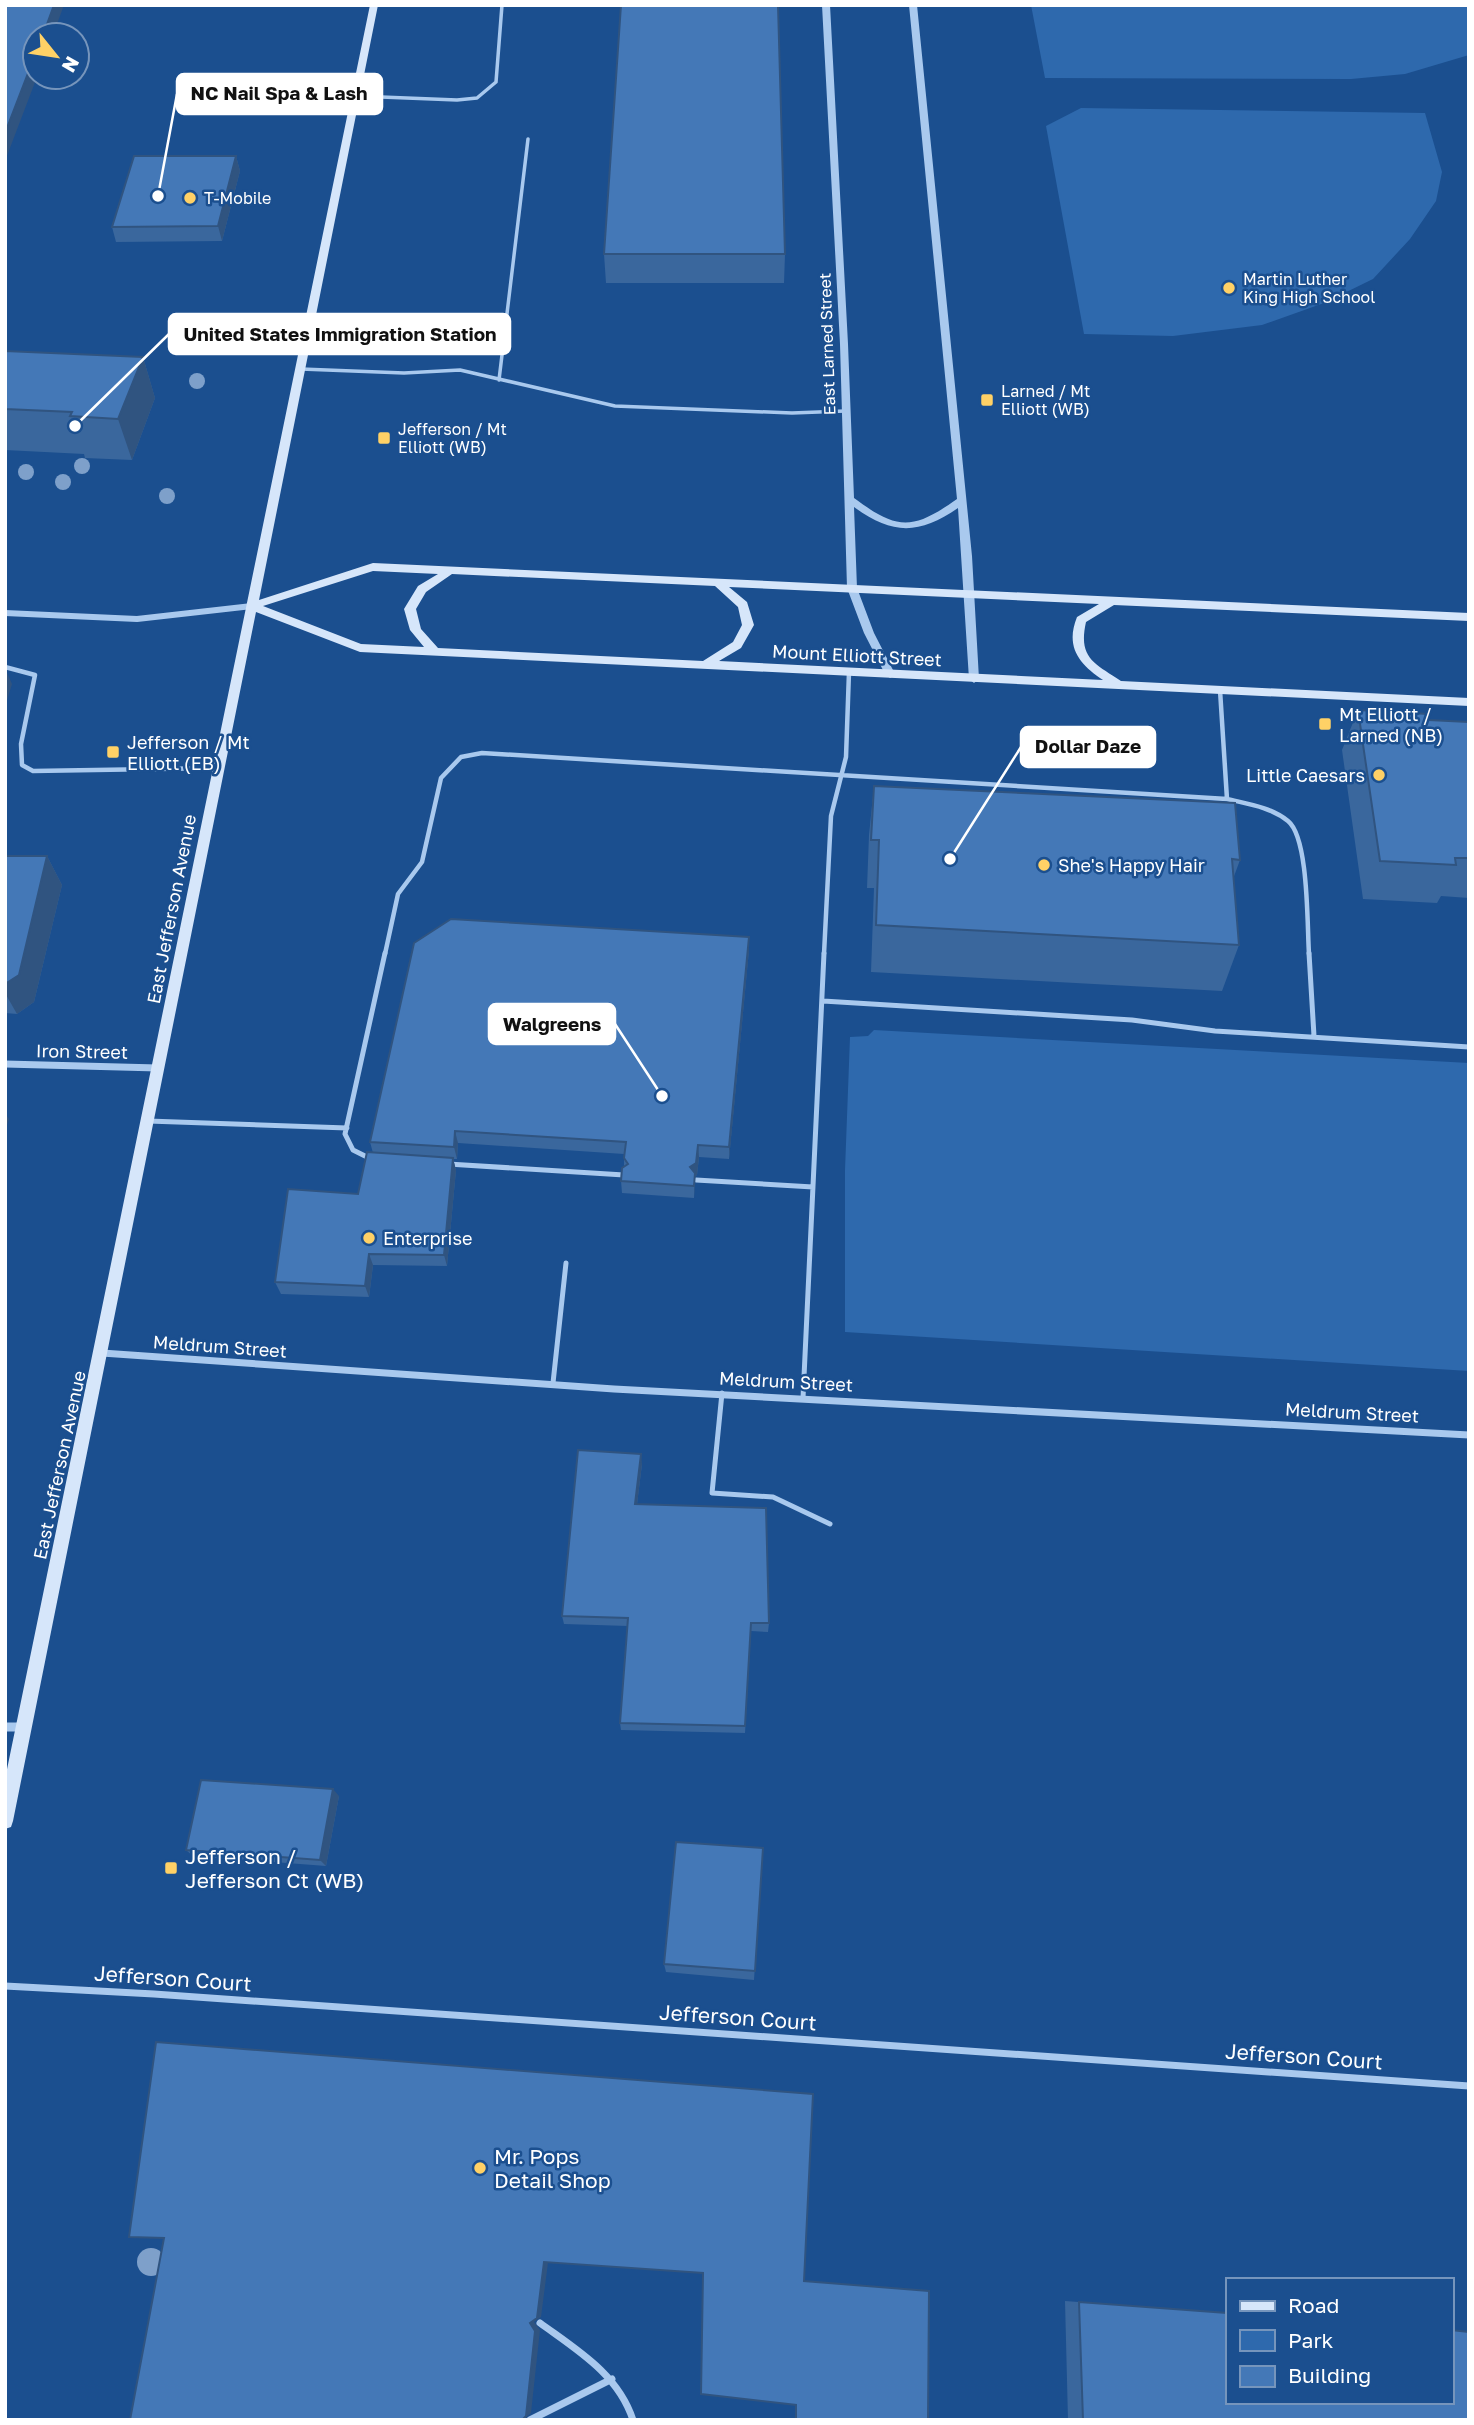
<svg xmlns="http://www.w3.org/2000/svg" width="1474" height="2425" viewBox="0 0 1474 2425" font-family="'Golos Text',sans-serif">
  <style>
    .green { fill: #2e69ad }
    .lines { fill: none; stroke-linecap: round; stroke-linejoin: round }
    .service-far3 { stroke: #a9c9ee; stroke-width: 3.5 }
    .service-far2 { stroke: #a9c9ee; stroke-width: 4.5 }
    .service-far1 { stroke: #a9c9ee; stroke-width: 5 }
    .service { stroke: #a9c9ee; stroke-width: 7 }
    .minor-far2 { stroke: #a9c9ee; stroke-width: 6 }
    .minor-far1 { stroke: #a9c9ee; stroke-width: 7 }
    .minor { stroke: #a9c9ee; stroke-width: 9 }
    .tertiary { fill: #a9c9ee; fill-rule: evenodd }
    .secondary { fill: #d6e6fa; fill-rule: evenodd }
    .tree { fill: #7ea0ca }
    .wall { fill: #3a679d }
    .shaded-wall { fill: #305480 }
    .building { fill: #4478b7; stroke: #305480; stroke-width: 2 }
    .poi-dot { fill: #ffd166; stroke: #1b4f8f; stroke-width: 2.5 }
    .labels { text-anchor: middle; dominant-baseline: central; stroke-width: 5; stroke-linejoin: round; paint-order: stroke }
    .far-poi-label { font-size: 16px; fill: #fff; stroke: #1b4f8f; text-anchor: start }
    .far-street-label { font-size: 16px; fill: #fff; stroke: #1b4f8f }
    .street-label { font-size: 18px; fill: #fff; stroke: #1b4f8f }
    .poi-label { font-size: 18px; fill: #fff; stroke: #1b4f8f; text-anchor: start }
    .near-poi-label { font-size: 21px; fill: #fff; stroke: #1b4f8f; text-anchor: start }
    .near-street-label { font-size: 21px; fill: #fff; stroke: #1b4f8f }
    .leader { fill: none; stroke: #fff; stroke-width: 2.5 }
    .callout-dot { fill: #fff; stroke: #1b4f8f; stroke-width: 2.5 }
    .callout { fill: #fff; stroke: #fff; stroke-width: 2.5 }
    .callout-label { font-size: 19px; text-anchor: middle; font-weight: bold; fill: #111 }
  </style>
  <rect width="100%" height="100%" fill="#1b4f8f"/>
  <path class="green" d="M1031 5H1469V55L1405 74 1351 79 1045 78Z
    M1081 108 1425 113 1442 172 1436 201 1410 239 1373 279 1324 303 1262 325 1173 336 1084 334 1046 126Z
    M874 1030 1469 1063V1371L845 1332V1170L850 1037 868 1036Z"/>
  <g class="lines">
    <path class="service-far3" d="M356 96 457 100 477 98 496 82 502 5
      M301 369 404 373 460 370 615 406 792 413 845 411
      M499 380 528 139"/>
    <path class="service-far2" d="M5 667 35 675 21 744 22 765 33 771 219 768
      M1220 690 1227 799
      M385 954 398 894 422 862 441 778 461 757 482 753 1227 799C1248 804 1271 807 1288 821 1309 838 1307 926 1309 954
      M824 954 831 816 846 757 849 672"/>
    <path class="service-far1" d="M1309 953 1314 1036
      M823 1001 1132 1020 1215 1031 1469 1047
      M148 1121 347 1128
      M371 1159 353 1150 345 1134 385 953
      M448 1164 624 1175
      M696 1180 813 1187
      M553 1383 566 1263
      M722 1393 712 1493 773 1497 830 1524
      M803 1398 824 953"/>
    <path class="service" d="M5 1986 154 1994 1469 2086
      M540 2323C577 2350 618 2374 633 2420
      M530 2420 612 2379"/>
    <path class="minor-far2" d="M5 613 137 619 252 606"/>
    <path class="minor-far1" d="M5 1064 158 1068
      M102 1353 614 1389 1469 1435"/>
    <path class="minor" d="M5 1727H22"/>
    <path class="tertiary" d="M822 5H830L848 344 854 498C897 530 912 531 957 499L909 5H917L972 556 979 679 974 683 969 679 958 508C919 535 892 535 854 507L857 588 874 633 895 674 894 676 890 678 885 674 864 633 847 588 840 344Z"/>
    <path class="secondary" d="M370 5H378L259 600 373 563 1469 613V621L1114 605 1086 622C1078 658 1094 663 1121 681L1469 698V706L360 652 256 612 13 1821 11 1827 5 1829V1779ZM373 571 438 574 418 586 404 609 410 630 424 647 361 644 263 606ZM452 574 715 586 738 607 742 625 733 642 703 661 438 648 421 629 416 609 426 592ZM729 587 1099 604 1077 617C1065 647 1079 664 1103 680L719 661 741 648 754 625 747 602Z"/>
  </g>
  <g class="tree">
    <circle cx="197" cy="381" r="8"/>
    <circle cx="82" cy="466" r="8"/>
    <circle cx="26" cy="472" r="8"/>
    <circle cx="63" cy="482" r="8"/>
    <circle cx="167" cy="496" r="8"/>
    <circle cx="151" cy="2262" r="14"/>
  </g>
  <path class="wall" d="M236 156 240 171 222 241 116 242 112 227Z
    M604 254H785L784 283H606Z
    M5 351 143 357 155 398 132 460 85 458 84 454 5 450Z
    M1358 710 1429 720 1469 722V898L1441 896 1437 903 1363 899 1342 750Z
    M874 786 1240 860 1233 879 1239 945 1222 991 871 972 874 888H867L869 835Z
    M5 856H47L62 885 34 1002 17 1014 5 1013Z
    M749 950 729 1159 699 1157 697 1175 695 1176 694 1198 622 1193 621 1181 624 1167V1154L458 1143 457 1159H453L456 1170 447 1266 373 1265 369 1297 281 1294 275 1282 358 1194 373 1153 370 1142Z
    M642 1464 637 1504 769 1623 768 1632 751 1631 745 1733 621 1730 620 1723 628 1626 564 1624 562 1616Z
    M339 1796 326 1866 193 1856 186 1850Z
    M763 1848 754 1980 666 1972 664 1964Z
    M1065 2301 1227 2313 1469 2420H1068Z"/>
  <path class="shaded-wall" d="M54 5H64L53 35H43Z
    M35 55V77H37L5 161V133Z
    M236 156 240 171 222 241 218 226Z
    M143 357 155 398 132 460 118 419Z
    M5 668 12 684 5 707Z
    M47 856 62 885 34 1002 17 1014 5 993V984Z
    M749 937V950L729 1159V1147Z
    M5 1113 9 1119 5 1132Z
    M455 1131 458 1143 457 1159 454 1147Z
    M698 1145 699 1157 697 1175 695 1176 694 1198V1186L690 1167Z
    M453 1158 456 1170 447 1266 444 1255Z
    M369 1254 373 1265 369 1297 365 1286Z
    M641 1454 642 1464 636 1513 635 1504Z
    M333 1789 339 1796 326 1866 320 1860Z
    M544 2262 548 2263 541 2317 534 2322 540 2330 531 2413 524 2419 525 2420H522L530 2323Z"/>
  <path class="building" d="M5 5H54L43 35H35V55L5 133Z
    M621 5H778L785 254H604Z
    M134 156H236L218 226 112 227Z
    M5 351 143 357 118 419 70 416 72 412 5 409Z
    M1358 710 1428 714 1429 720 1469 722V858H1455L1456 865 1380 861Z
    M874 786 1235 803 1240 860 1232 859 1239 945 876 925 879 840H871Z
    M5 856H47L19 975 5 984Z
    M451 919 749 937 729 1147 698 1145 696 1163 690 1167 695 1173 694 1186 621 1181 622 1168 628 1164 624 1158 626 1142 455 1131 454 1147 370 1142 414 943Z
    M367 1152 453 1158 444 1255 369 1254 365 1286 275 1282 288 1189 358 1194Z
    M578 1450 641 1454 635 1504 766 1508 769 1623H751L745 1726 620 1723 628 1618 562 1616Z
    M201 1780 333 1789 320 1860 186 1850Z
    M676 1842 763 1848 755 1971 664 1964Z
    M156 2042 813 2094 804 2281 929 2291 928 2420H796V2405L701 2394 703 2273 544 2262 537 2318 530 2323 535 2331 526 2416 522 2420H130L164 2238 129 2237Z
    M1079 2302 1227 2313V2402H1451V2330L1469 2332V2420H1083Z"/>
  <g class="poi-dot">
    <circle cx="190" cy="198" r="7"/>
    <circle cx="1229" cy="288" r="7"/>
    <rect x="980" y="393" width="14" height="14" rx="3.5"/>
    <rect x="377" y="431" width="14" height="14" rx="3.5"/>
    <rect x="1318" y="717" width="14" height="14" rx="3.5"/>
    <rect x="106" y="745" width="14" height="14" rx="3.5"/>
    <circle cx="1379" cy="775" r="7"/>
    <circle cx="1044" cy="865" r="7"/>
    <circle cx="369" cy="1238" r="7"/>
    <rect x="164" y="1861" width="14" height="14" rx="3.5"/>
    <circle cx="480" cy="2168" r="7"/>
  </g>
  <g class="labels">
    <g class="far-poi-label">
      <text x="204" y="198">T-Mobile</text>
      <text x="1243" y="279">Martin Luther<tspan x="1243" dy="18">King High School</tspan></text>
      <text x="1001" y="391">Larned / Mt<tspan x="1001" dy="18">Elliott (WB)</tspan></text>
      <text x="398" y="429">Jefferson / Mt<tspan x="398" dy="18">Elliott (WB)</tspan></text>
    </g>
    <g class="far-street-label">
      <text transform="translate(827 344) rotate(-92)">East Larned Street</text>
    </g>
    <g class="street-label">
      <text transform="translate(857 655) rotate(3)">Mount Elliott Street</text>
      <text transform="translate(171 909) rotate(-79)">East Jefferson Avenue</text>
      <text transform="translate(82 1051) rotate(1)">Iron Street</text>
      <text transform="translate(220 1346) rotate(4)">Meldrum Street</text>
      <text transform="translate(786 1381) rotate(3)">Meldrum Street</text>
      <text transform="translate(1352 1412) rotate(3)">Meldrum Street</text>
      <text transform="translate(59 1465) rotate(-78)">East Jefferson Avenue</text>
    </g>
    <g class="poi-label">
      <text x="1339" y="714">Mt Elliott /<tspan x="1339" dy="21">Larned (NB)</tspan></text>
      <text x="127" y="742">Jefferson / Mt<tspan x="127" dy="21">Elliott (EB)</tspan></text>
      <text x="1365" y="775" text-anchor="end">Little Caesars</text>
      <text x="1058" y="865">She's Happy Hair</text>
      <text x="383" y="1238">Enterprise</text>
    </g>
    <g class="near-poi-label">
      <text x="185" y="1856">Jefferson /<tspan x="185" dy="24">Jefferson Ct (WB)</tspan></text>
      <text x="494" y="2156">Mr. Pops<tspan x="494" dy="24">Detail Shop</tspan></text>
    </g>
    <g class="near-street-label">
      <text transform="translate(173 1978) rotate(4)">Jefferson Court</text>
      <text transform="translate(738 2017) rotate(4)">Jefferson Court</text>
      <text transform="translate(1304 2056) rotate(4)">Jefferson Court</text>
    </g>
  </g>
  <path class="leader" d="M158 196L177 94M75 426L169 334M950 859L1021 747M662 1096L615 1024"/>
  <g class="callout-dot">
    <circle cx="158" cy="196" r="7"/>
    <circle cx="75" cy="426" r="7"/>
    <circle cx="950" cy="859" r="7"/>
    <circle cx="662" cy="1096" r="7"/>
  </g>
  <g class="callout">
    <rect x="177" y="74" width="205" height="40" rx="7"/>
    <rect x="169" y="314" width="341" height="40" rx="7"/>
    <rect x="1021" y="727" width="134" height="40" rx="7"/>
    <rect x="489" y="1004" width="126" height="40" rx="7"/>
  </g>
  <g class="callout-label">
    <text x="279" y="100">NC Nail Spa &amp; Lash</text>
    <text x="340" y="341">United States Immigration Station</text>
    <text x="1088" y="753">Dollar Daze</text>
    <text x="552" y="1031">Walgreens</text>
  </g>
  <rect width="1474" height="2425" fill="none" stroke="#ffffff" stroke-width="14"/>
  <rect x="1226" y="2278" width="228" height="126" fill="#1b4f8f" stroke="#7695bc" stroke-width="2"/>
  <rect x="1240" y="2301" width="35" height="10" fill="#d6e6fa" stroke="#7695bc" stroke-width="2"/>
  <text x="1288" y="2313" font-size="21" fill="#ffffff">Road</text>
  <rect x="1240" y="2330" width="35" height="21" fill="#2e69ad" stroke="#7695bc" stroke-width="2"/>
  <text x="1288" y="2348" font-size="21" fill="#ffffff">Park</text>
  <rect x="1240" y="2366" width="35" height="21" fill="#4478b7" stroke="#7695bc" stroke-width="2"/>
  <text x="1288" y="2383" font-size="21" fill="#ffffff">Building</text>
  <g transform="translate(56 56) rotate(120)"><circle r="33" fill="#1b4f8f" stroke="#7695bc" stroke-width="2"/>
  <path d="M0-5L12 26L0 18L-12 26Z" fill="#ffd166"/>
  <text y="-10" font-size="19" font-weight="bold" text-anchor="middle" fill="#ffffff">N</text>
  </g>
</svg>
